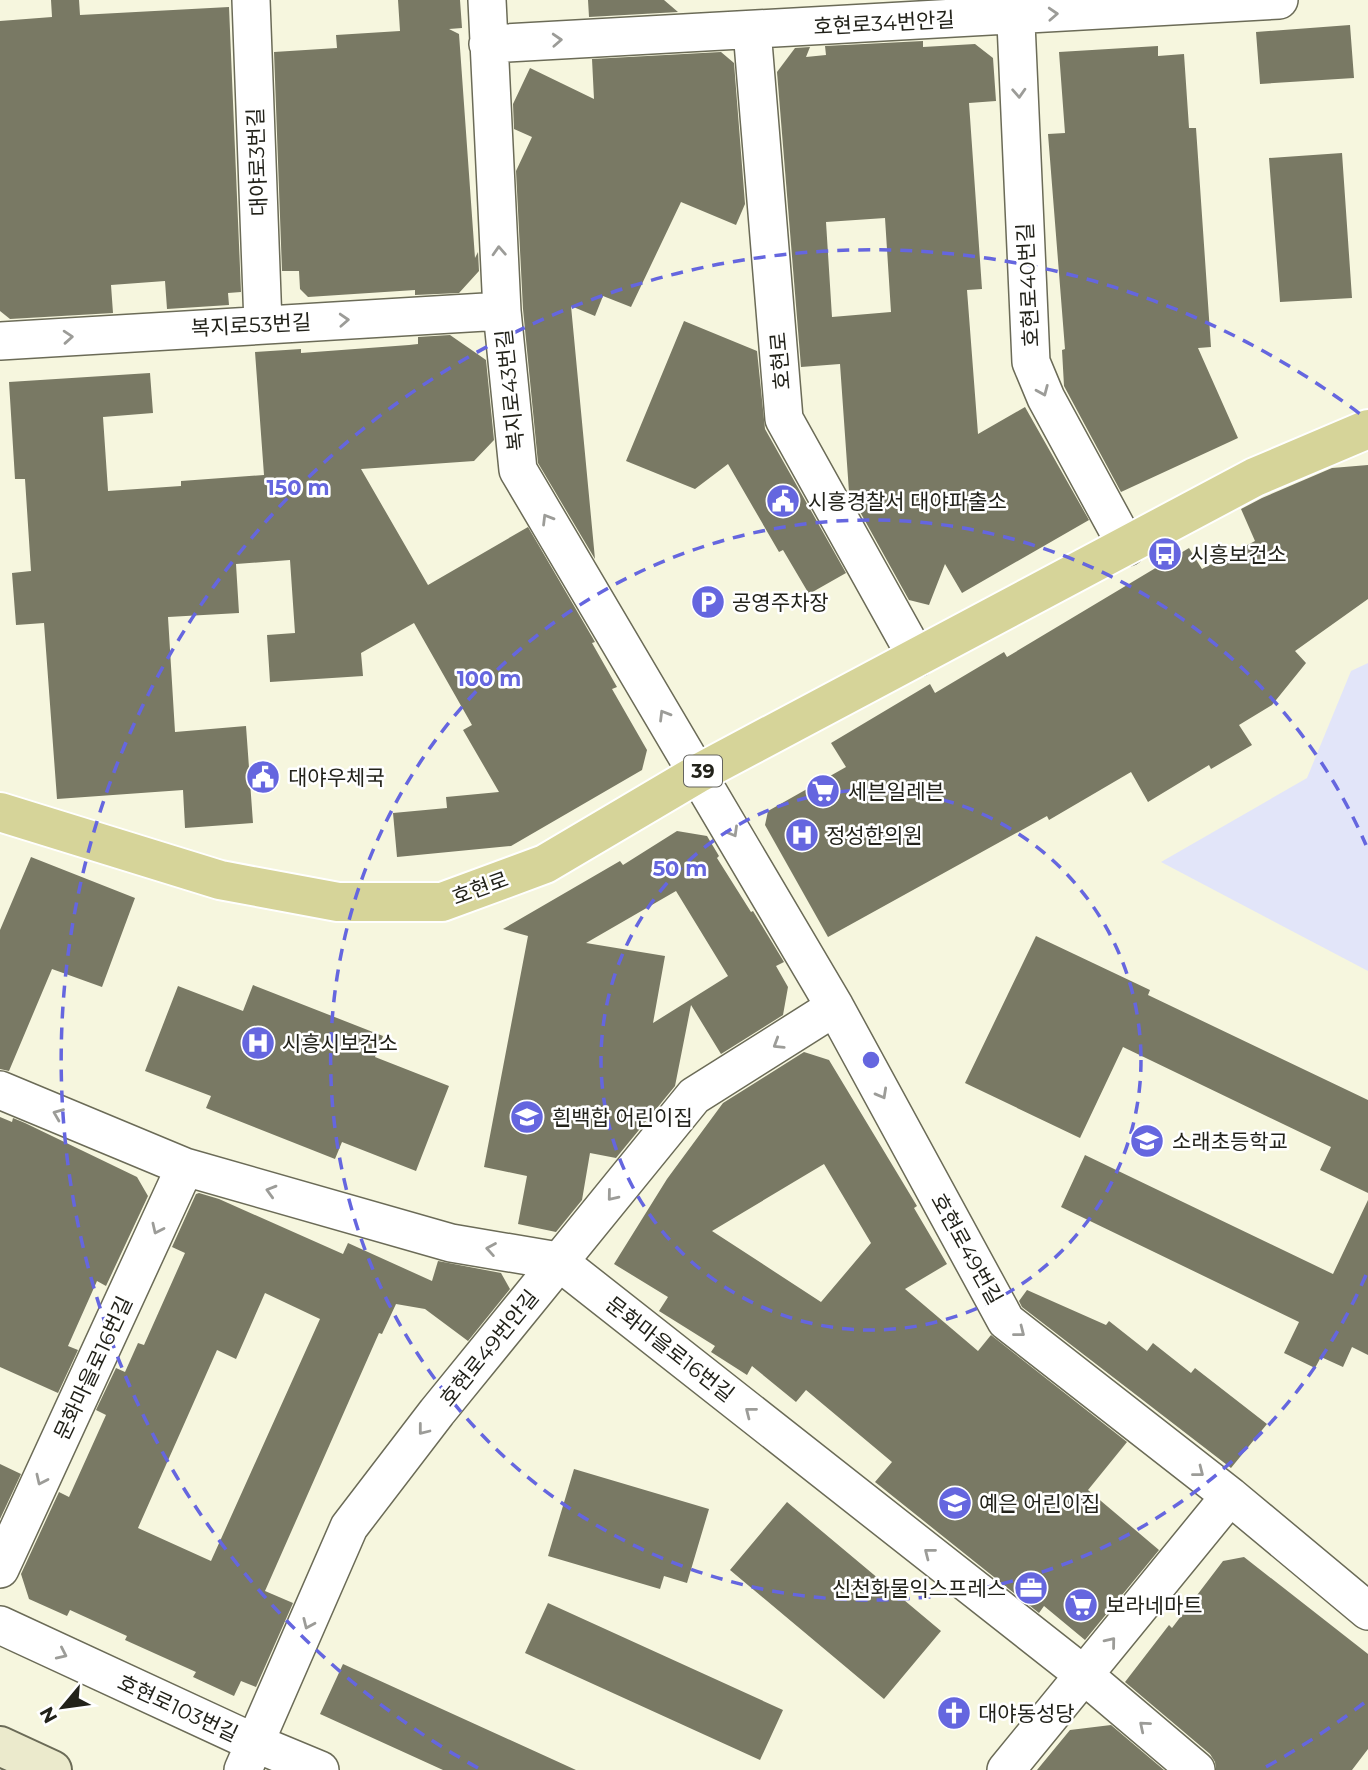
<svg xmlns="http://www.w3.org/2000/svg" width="1368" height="1770" viewBox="0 0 1368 1770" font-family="Montserrat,'Noto Sans KR',sans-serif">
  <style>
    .green { fill: #e2e5f9 }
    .building { fill: #797964; fill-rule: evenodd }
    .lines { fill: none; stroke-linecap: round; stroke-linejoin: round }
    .street-casing { stroke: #6b6b57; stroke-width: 40 }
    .secondary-casing { stroke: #6b6b57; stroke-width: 42 }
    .primary-casing { stroke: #fff; stroke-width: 42 }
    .street { stroke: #fff; stroke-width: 37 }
    .secondary { stroke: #ebeacc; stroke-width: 38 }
    .primary { stroke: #d6d499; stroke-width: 38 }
    .oneway { stroke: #9c9c98 }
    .ring { fill: none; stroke: #6566df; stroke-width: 3.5; stroke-dasharray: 12 9 }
    .labels { text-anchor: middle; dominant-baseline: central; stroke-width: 5; stroke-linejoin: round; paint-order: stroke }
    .shield { fill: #fff; stroke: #64645f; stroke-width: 2 }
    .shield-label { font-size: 19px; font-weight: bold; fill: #22221a }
    .street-label { font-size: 21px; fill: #22221a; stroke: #fff }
    .poi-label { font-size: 21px; fill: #22221a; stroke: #fff; text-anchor: start }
    .centre { fill: #6566df; stroke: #fff; stroke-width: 3.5 }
    .ring-label { font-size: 21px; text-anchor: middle; font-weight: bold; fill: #6566df; stroke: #fff; stroke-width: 5; stroke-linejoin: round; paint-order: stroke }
  </style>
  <rect width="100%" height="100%" fill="#f6f6de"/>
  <path class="green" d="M1368 663V971L1161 862 1307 778 1351 671Z"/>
  <path class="building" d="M51 0H79L80 15 229 7 241 292 228 293 229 305 167 309 165 281 111 285 113 313 10 319 0 311V21L52 17Z
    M398 0H460L462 28 449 29 459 34 475 258 478 252 479 271 459 293 415 295V290L308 297 300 289 299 271H282L274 52 337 48 336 35 400 31Z
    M588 0H664L678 12 589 17Z
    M1350 25 1354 78 1260 84 1256 32Z
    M923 41V47L975 44 993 58 996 101 969 103 982 289 967 290 978 434 1025 407 1089 520 962 593 945 564 929 605 909 600 849 492 840 364 801 367 777 72 795 48 810 47 806 57 826 55 825 46ZM885 218 891 312 832 317 826 222Z
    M1158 46V56L1184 54 1189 128H1196L1211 347 1198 348 1238 438 1121 492 1064 386 1062 350 1065 349 1048 134 1065 133 1059 52Z
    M721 52 734 63 745 204 736 225 681 202 631 307 603 296 595 316 571 306 595 559 538 463 523 309 516 171 532 137 514 129 513 104 530 68 594 99 592 59Z
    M1342 153 1352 298 1280 302 1269 158Z
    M684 321 757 351 765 429 846 573 809 594 783 550 779 552 728 464 695 489 626 461Z
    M450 335 486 360 494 440 474 461 361 469 428 585 528 527 595 642 592 643 617 687 612 689 647 750 642 770 511 846 397 857 393 813 447 808 446 797 499 792 463 730 472 725 414 623 361 653 363 676 270 682 267 635 295 633 290 560 236 564 239 613 168 617 175 732 246 726 253 823 185 828 183 790 57 799 44 623 16 625 12 573 31 571 25 479H15L9 382 150 373 153 413 103 417 108 491 181 486V481L264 475 255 352 301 349V353L409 345 418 344V337Z
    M1368 465V599L1295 651 1306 663 1272 705 1239 725 1252 745 1211 769 1209 765 1148 802 1131 772 1049 820 1047 816 828 937 765 825 768 811 846 767 831 743 930 684 935 693 1004 652 1007 657 1189 548 1202 569 1255 541 1241 509 1262 498 1332 468Z
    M677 831 707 836 719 856 717 858 751 912 753 911 784 962 776 966 788 987 783 1015 721 1054 691 1005 675 1086 616 1158 590 1153 582 1200 556 1232 518 1224 527 1176 484 1167 528 936 503 929 620 861 623 865ZM676 891 728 976 653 1023 665 956 586 943Z
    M31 857 135 898 102 987 52 969 9 1071 0 1069V930Z
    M1036 936 1150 990 1148 995 1368 1100V1193L1320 1170 1331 1147 1123 1047 1080 1138 965 1083Z
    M253 985 383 1036 375 1057 449 1086 416 1171 342 1142 335 1159 206 1108 211 1096 145 1071 178 986 243 1011Z
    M804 1052 829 1060 917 1206 914 1208 947 1264 905 1289 978 1351 991 1335 1127 1442 1088 1490 1159 1550 1085 1640 1044 1606 1039 1613 875 1482 892 1462 806 1390 796 1402 752 1366 747 1375 711 1352 715 1346 659 1311 668 1297 614 1264 667 1179 723 1103ZM824 1164 871 1243 821 1302 712 1231Z
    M0 1117 12 1122 13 1118 25 1123 137 1177 148 1196 106 1286 97 1281 68 1346 78 1350 58 1393 0 1367Z
    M1085 1155 1333 1274 1368 1200V1355L1352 1347 1343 1367 1321 1357 1315 1368 1284 1353 1299 1322 1061 1207Z
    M199 1193 219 1199 343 1254 348 1243 432 1281 438 1261 501 1273 510 1289 468 1341 425 1309 396 1304 382 1334 379 1333 265 1591 293 1603 256 1687 241 1681 234 1696 193 1677 196 1672 125 1640 127 1636 70 1610 67 1616 29 1599 21 1574 59 1492 69 1497 106 1415 96 1410 116 1368 125 1372 138 1343 144 1345 185 1253 172 1247 196 1194ZM265 1293 320 1319 211 1561 138 1528 217 1350 236 1359Z
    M1027 1290 1106 1325 1109 1321 1147 1351 1153 1343 1191 1373 1195 1368 1267 1424 1231 1468 1022 1307 1019 1301Z
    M0 1464 21 1474 0 1519Z
    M574 1469 709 1509 687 1583 664 1576 660 1589 548 1556Z
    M787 1502 941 1631 884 1699 730 1570Z
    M1244 1557 1368 1654V1749L1352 1770H1216L1215 1762 1210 1754 1125 1682 1169 1625 1172 1628 1223 1561Z
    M548 1603 783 1710 760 1760 525 1653Z
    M343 1664 576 1770H443L320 1714Z
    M1111 1725 1164 1770H1037L1070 1730Z"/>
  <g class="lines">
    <g class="street-casing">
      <path id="street" d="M251 0 263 324
        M487 0 502 311 518 470 835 1007 1006 1321 1230 1496 1368 1611
        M1015 0 1031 362 1046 398 1127 547
        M752 30 784 419 917 658
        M488 44 1279 0
        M0 341 502 311
        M0 1090 185 1167 451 1243 558 1261 1084 1675 1196 1770
        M0 1569 185 1167
        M0 1625 255 1743 320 1770
        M243 1770 349 1527 437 1412 694 1096 835 1007
        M1006 1770 1230 1496"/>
    </g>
    <g class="secondary-casing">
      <path id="secondary" d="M0 1746 52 1770"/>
    </g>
    <g class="primary-casing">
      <path id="primary" d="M0 812 220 880 338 902H442L545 864 699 773 1255 477 1368 429"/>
    </g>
    <use href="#street" class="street"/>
    <use href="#secondary" class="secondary"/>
    <use href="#primary" class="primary"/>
  </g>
  <defs><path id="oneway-chevron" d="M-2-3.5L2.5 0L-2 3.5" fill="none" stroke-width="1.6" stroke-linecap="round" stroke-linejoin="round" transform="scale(1.75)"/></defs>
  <g class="oneway">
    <use href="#oneway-chevron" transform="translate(1053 14) rotate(-3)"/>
    <use href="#oneway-chevron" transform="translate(557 40) rotate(-3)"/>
    <use href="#oneway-chevron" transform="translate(1019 93) rotate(87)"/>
    <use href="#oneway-chevron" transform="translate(499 251) rotate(-93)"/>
    <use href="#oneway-chevron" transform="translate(344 320) rotate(-3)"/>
    <use href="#oneway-chevron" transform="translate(68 337) rotate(-4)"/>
    <use href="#oneway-chevron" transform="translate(1043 391) rotate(67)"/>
    <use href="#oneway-chevron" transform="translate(547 519) rotate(-121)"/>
    <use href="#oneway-chevron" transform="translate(664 715) rotate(-121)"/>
    <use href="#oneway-chevron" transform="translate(733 832) rotate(60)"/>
    <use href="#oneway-chevron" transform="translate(778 1044) rotate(148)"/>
    <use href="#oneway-chevron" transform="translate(882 1094) rotate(61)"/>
    <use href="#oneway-chevron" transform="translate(58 1114) rotate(-158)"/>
    <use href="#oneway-chevron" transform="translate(271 1191) rotate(-164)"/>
    <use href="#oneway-chevron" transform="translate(612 1196) rotate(129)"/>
    <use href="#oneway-chevron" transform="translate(157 1229) rotate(115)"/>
    <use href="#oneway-chevron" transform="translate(491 1249) rotate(-170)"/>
    <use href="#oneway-chevron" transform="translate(1020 1332) rotate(38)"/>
    <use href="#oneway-chevron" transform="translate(750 1412) rotate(-142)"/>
    <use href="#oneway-chevron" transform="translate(423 1430) rotate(128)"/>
    <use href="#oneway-chevron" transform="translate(1199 1472) rotate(38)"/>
    <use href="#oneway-chevron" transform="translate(41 1480) rotate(115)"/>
    <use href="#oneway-chevron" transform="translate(929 1553) rotate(-142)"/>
    <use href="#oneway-chevron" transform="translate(308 1624) rotate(114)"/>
    <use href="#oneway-chevron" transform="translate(1111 1642) rotate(-51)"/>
    <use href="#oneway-chevron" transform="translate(62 1654) rotate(25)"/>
    <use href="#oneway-chevron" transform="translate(1144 1726) rotate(-140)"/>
  </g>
  <g class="ring">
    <circle cx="871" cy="1060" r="270"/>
    <path d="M1366 1275A540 540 0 1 1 1366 845"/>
    <path d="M1364 1703A810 810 0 0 1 1264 1768M478 1768A810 810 0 1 1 1364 417"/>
  </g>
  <defs>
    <g id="civic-disc" transform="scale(1.75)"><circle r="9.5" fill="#6566df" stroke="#fff"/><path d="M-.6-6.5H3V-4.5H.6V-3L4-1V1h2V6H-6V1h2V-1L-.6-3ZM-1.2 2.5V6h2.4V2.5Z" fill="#fff"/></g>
    <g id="bus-disc" transform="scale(1.75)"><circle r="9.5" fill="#6566df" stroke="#fff"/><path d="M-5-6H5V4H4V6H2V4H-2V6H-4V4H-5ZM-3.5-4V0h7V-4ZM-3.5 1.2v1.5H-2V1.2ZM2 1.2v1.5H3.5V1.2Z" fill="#fff"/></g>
    <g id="parking-disc" transform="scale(1.75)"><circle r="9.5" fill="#6566df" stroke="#fff"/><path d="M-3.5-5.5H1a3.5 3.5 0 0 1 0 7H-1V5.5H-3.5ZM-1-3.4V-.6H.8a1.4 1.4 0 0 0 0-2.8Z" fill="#fff"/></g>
    <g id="supermarket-disc" transform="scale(1.75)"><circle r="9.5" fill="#6566df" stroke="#fff"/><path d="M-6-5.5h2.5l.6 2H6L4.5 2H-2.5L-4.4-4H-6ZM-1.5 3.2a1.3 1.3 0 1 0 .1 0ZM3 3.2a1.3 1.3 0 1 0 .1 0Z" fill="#fff"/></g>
    <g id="hospital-disc" transform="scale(1.75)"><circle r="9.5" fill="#6566df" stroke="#fff"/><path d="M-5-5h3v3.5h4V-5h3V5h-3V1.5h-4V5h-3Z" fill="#fff"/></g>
    <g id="school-disc" transform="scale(1.75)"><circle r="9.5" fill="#6566df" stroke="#fff"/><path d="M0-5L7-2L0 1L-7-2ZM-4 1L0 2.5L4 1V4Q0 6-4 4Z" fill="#fff"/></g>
    <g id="office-disc" transform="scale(1.75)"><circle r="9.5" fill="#6566df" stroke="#fff"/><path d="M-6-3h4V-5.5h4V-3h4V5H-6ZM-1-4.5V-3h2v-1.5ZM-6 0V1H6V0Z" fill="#fff"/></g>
    <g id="church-disc" transform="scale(1.75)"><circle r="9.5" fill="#6566df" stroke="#fff"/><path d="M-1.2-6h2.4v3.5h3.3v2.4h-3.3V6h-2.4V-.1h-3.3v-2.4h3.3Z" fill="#fff"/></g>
  </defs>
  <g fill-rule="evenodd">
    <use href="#civic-disc" x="783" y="501"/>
    <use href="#bus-disc" x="1165" y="554"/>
    <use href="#parking-disc" x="708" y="602"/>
    <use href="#civic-disc" x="263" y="777"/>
    <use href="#supermarket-disc" x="823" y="791"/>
    <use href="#hospital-disc" x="802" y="835"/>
    <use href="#hospital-disc" x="258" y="1043"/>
    <use href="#school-disc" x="527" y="1117"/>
    <use href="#school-disc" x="1147" y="1141"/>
    <use href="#school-disc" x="955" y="1503"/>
    <use href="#office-disc" x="1031" y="1588"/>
    <use href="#supermarket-disc" x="1081" y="1605"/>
    <use href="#church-disc" x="954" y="1713"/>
  </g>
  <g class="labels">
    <rect class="shield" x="684" y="755.5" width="38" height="31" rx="5"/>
    <g class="shield-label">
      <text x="703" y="771">39</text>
    </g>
    <g class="street-label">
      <text transform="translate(884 23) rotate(-3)">호현로34번안길</text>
      <text transform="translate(257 162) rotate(-92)">대야로3번길</text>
      <text transform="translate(1028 285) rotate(-93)">호현로40번길</text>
      <text transform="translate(251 325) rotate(-3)">복지로53번길</text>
      <text transform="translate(780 361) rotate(-95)">호현로</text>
      <text transform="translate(510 390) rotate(-96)">복지로43번길</text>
      <text transform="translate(480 888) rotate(-20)">호현로</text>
      <text transform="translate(967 1249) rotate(61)">호현로49번길</text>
      <text transform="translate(489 1348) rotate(-51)">호현로49번안길</text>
      <text transform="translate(670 1349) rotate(38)">문화마을로16번길</text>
      <text transform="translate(93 1368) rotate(-65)">문화마을로16번길</text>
      <text transform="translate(178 1708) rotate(25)">호현로103번길</text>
    </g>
    <g class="poi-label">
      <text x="808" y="501">시흥경찰서 대야파출소</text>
      <text x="1190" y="554">시흥보건소</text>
      <text x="732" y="602">공영주차장</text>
      <text x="288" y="777">대야우체국</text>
      <text x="848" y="791">세븐일레븐</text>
      <text x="826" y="835">정성한의원</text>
      <text x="282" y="1043">시흥시보건소</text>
      <text x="552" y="1117">흰백합 어린이집</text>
      <text x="1172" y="1141">소래초등학교</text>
      <text x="979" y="1503">예은 어린이집</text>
      <text x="1006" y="1588" text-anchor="end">신천화물익스프레스</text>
      <text x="1106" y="1605">보라네마트</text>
      <text x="978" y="1713">대야동성당</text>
    </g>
  </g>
  <circle cx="871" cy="1060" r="10" class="centre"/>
  <g class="ring-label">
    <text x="298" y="495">150 m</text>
    <text x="489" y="686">100 m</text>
    <text x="680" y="876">50 m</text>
  </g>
  <g transform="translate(63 1707) rotate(241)" stroke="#ffffff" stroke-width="5" paint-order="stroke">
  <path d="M0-5L12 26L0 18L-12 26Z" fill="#22221a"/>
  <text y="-10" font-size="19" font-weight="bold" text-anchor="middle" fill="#22221a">N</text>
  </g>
</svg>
